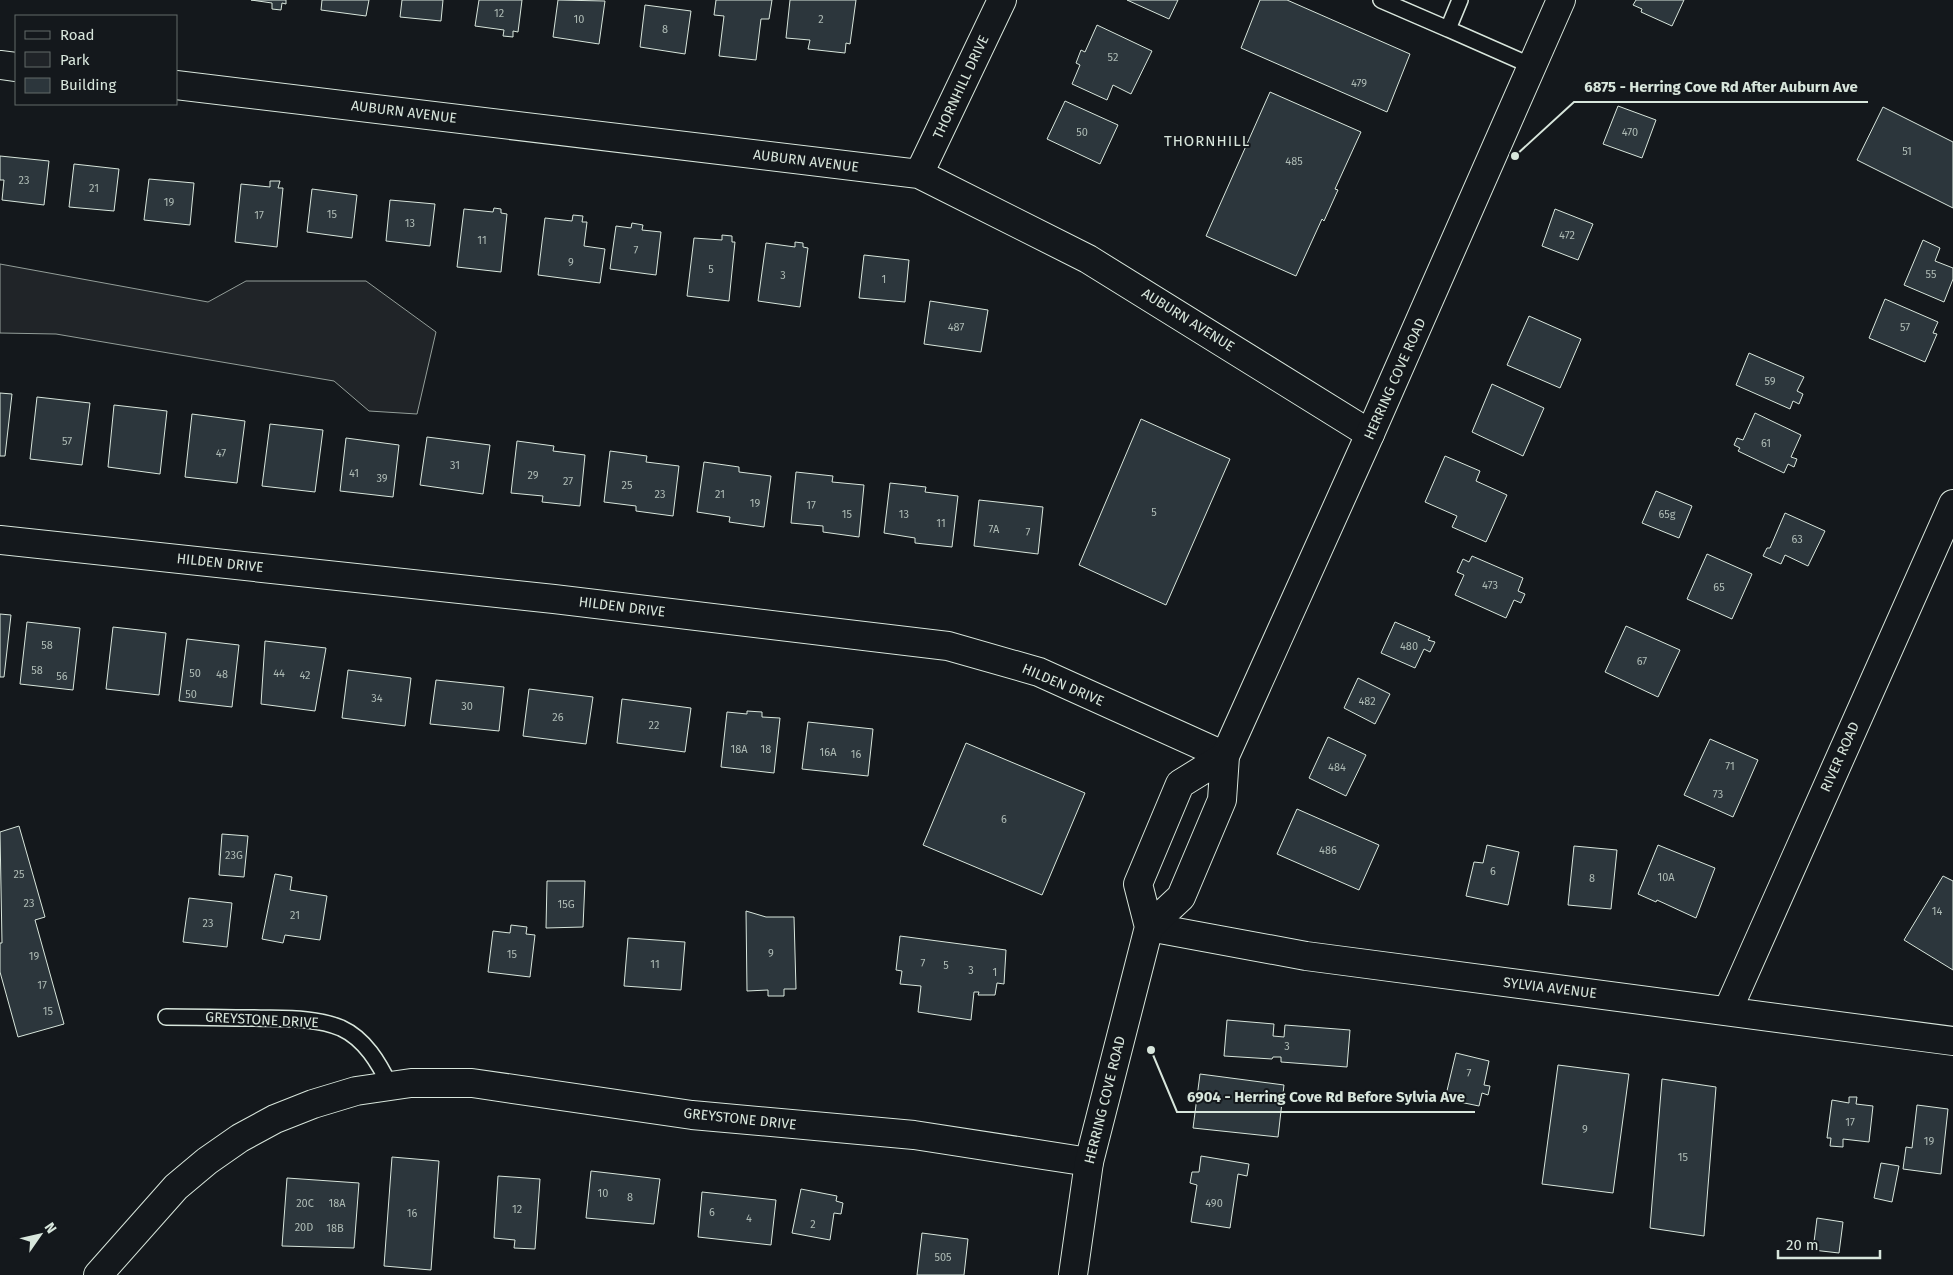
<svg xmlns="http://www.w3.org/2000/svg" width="1953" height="1275" viewBox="0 0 1953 1275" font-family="'Fira Sans',sans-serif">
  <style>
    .green { fill: #202428; stroke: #939e99 }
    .building { fill: #2c363c; stroke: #d8e6dc }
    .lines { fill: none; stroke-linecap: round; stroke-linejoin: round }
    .lane-casing { stroke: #d8e6dc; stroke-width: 18 }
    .street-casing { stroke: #d8e6dc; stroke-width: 30 }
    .secondary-casing { stroke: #d8e6dc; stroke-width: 30 }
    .lane { stroke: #14181c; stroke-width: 15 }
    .street { stroke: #14181c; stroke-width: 28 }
    .secondary { stroke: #14181c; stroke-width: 28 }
    .labels { text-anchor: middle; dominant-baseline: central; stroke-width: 4; stroke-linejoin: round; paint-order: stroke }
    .number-label { font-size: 11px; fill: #adbab4 }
    .street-label { font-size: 14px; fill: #d8e6dc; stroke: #14181c }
    .neighbourhood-label { font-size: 15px; letter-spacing: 1px; fill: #d8e6dc; stroke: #14181c }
    .leader { fill: none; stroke: #d8e6dc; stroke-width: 2 }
    .callout-dot { fill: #d8e6dc; stroke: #14181c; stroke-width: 2 }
    .callout-label { font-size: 15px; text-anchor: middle; font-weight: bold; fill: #d8e6dc; stroke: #14181c; stroke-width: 4; stroke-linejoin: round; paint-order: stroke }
  </style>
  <rect width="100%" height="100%" fill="#14181c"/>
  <path class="green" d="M0 264 208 302 246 281H366L436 332 417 414 369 411 334 381 56 334 0 333Z"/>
  <path class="building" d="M251 0H286V4L282 3 281 10 272 9V3Z
    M322 0H369L366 16 321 10Z
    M402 0H443L441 21 400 17Z
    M479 0H522L518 32 513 31V37L503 36 504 30 475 26Z
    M558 0 605 1 599 44 553 37Z
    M716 0H772L769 19H761L756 60 719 56 724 16 714 15Z
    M790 0H856L850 44 846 43 845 53 808 49 810 40 786 38Z
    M1127 0H1178L1169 19Z
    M1260 0H1287L1410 54 1387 112 1241 48Z
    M1636 0H1684L1672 26 1641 12 1642 9 1633 5Z
    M645 5 691 11 685 54 640 47Z
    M1097 25 1152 51 1131 94 1113 85 1107 100 1072 84 1080 65 1076 63 1081 50 1085 52Z
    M1270 92 1361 132 1335 189 1338 190 1324 221 1322 219 1296 276 1206 236Z
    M1065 101 1118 125 1100 164 1047 139Z
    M1618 106 1656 120 1642 158 1603 144Z
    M1883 107 1953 142V208L1857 160Z
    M0 156 49 161 44 205 2 200 4 180H0Z
    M74 164 119 169 114 211 69 207Z
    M149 179 194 183 190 225 144 220Z
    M270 181H280L278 188H283L277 247 235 242 241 184 270 187Z
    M312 189 357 195 352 238 307 232Z
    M390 200 435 204 430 246 386 241Z
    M494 208 501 209V213L507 214 501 272 457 267 464 209 493 212Z
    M1555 209 1593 224 1578 260 1542 246Z
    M573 215 583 216 582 222H587L584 246 605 249 600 283 538 275 545 218 572 221Z
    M632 223 643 225 642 230 661 232 656 275 610 269 616 226 631 228Z
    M722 235 732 236V242H735L729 301 687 296 694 238 722 240Z
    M1923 240 1940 248 1935 261 1953 268V279L1944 302 1904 285Z
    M795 242 803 243V247L808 248 800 307 758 301 766 243 795 247Z
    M864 255 909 260 905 302 859 298Z
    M1885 299 1938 322 1933 333 1937 334 1925 362 1869 338Z
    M930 301 988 310 981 352 924 344Z
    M1529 316 1581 339 1560 388 1507 365Z
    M1749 353 1804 377 1797 391 1803 394 1799 404 1793 401 1790 409 1736 385Z
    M1492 384 1544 408 1523 456 1472 432Z
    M0 393 12 394 5 456H0Z
    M37 397 90 403 82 465 30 459Z
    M114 405 167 411 160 474 108 467Z
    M1755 413 1801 435 1791 457 1797 459 1794 467 1788 464 1784 473 1738 451 1740 448 1734 445 1737 438 1743 440Z
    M192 414 245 421 237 483 185 477Z
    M1141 419 1230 459 1166 605 1079 565Z
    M270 424 323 430 315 492 262 486Z
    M427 437 490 445 483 494 420 485Z
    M346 438 399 445 393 497 340 491Z
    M517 441 554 446 553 451 585 455 580 506 542 502 543 496 511 493Z
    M610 451 647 456 646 462 679 466 673 516 636 511V506L604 502Z
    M1445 456 1480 471 1476 481 1507 495 1486 542 1452 527 1457 516 1425 502Z
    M704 462 739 467V472L771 476 764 527 729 522 730 517 697 512Z
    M796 472 833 476 832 482 864 485 859 537 823 532V526L791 523Z
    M890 483 926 487 925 492 958 496 952 547 915 543V538L884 533Z
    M1656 491 1692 506 1679 538 1642 523Z
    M979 500 1043 507 1038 554 974 546Z
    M1785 513 1825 531 1808 566 1785 555 1781 564 1763 556 1767 548H1770Z
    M1707 554 1752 574 1732 619 1687 599Z
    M1472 556 1523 578 1518 591 1525 594 1521 603 1514 600 1506 618 1455 595 1464 575 1457 572 1463 559 1469 562Z
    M0 614 11 615 4 677H0Z
    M27 622 80 628 73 690 20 684Z
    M1395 622 1430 637 1428 640 1435 642 1430 652 1424 649 1415 668 1381 653Z
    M1626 626 1680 650 1658 697 1605 672Z
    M113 627 166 633 159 695 106 689Z
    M187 639 239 645 232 707 179 701Z
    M265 641 326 648 315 711 261 704Z
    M348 670 411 678 405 726 342 718Z
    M1358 678 1390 694 1375 724 1344 708Z
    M436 680 504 687 499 731 430 724Z
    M529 689 593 697 586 744 523 736Z
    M622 699 691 708 685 752 617 743Z
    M747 711 762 712V717L780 718 774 773 721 767 727 712 747 714Z
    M808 722 873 729 868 776 802 769Z
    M1328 737 1366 755 1346 796 1309 778Z
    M1710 739 1758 760 1733 817 1684 795Z
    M966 743 1085 793 1042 895 923 845Z
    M1297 809 1379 845 1359 890 1277 854Z
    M19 826 45 917 35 920 64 1024 18 1037 0 972V943H2L0 832Z
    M222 834 248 836 244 877 219 875Z
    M1487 845 1519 852 1508 905 1466 896 1474 862 1483 863Z
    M1658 845 1715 868 1696 918 1657 900 1656 902 1638 894Z
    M1574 846 1617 850 1611 909 1568 905Z
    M275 874 292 877 290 890 327 896 320 940 285 935 283 943 262 939Z
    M1943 876 1953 881V970L1904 940Z
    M547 881H585L583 927 546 928Z
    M189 898 232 903 227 947 183 942Z
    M746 911 766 917H794L796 989H784V996H768V990L747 991Z
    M511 925 527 927 526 934 535 935 530 977 488 972 493 931 510 933Z
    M900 936 1006 950 1004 984 997 983 995 995H978L979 992H974L971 1020 918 1012 921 986 900 984 902 971 896 970Z
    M628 938 685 942 681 990 624 986Z
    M1227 1020 1274 1024 1273 1036 1284 1037 1285 1025 1350 1030 1347 1067 1281 1062V1057H1273L1272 1059 1224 1056Z
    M1456 1053 1489 1061 1484 1085 1490 1086 1488 1095 1482 1093 1479 1106 1445 1099Z
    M1558 1065 1629 1074 1613 1193 1542 1184Z
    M1200 1074 1284 1085 1278 1137 1193 1128Z
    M1662 1079 1716 1087 1704 1236 1650 1228Z
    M1849 1097H1857L1856 1104 1873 1106 1869 1142 1843 1139V1147L1830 1146 1831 1138H1827L1832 1100 1849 1103Z
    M1917 1105 1948 1109 1941 1174 1903 1169 1906 1147 1912 1148Z
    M1201 1156 1249 1164 1247 1176 1238 1174 1230 1228 1191 1222 1197 1185 1190 1183 1192 1172H1199Z
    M392 1157 439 1161 431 1270 384 1266Z
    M1881 1163 1899 1166 1892 1202 1874 1198Z
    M591 1171 660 1179 654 1224 586 1218Z
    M498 1176 540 1179 535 1249 514 1248 515 1240 494 1238Z
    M287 1178 359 1183 354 1248 282 1246Z
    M801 1189 837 1196 836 1201 843 1203 841 1214 834 1213 830 1240 792 1233Z
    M702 1192 776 1200 771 1245 698 1237Z
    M1817 1218 1843 1222 1839 1253 1813 1250Z
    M922 1233 968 1239 964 1275H917Z"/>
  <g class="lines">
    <g class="lane-casing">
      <path id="lane" d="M1381 0 1448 29 1460 0
        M1448 29 1532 66
        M166 1017C195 1017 225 1018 254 1018 282 1019 315 1017 341 1028 365 1039 379 1063 390 1086"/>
    </g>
    <g class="street-casing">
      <path id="street" d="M0 65 16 67
        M176 85 919 174 1088 259 1370 434
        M919 174 1002 0
        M0 540 554 599 948 646 1039 672 1225 756
        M1149 927 1306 956 1953 1041
        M1728 1010 1953 504
        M98 1275 176 1187 207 1161 240 1138 275 1119 313 1104 356 1091 411 1083H472L692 1115 914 1135 1089 1162"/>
    </g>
    <g class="secondary-casing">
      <path id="secondary" d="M1149 927 1181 897 1222 800 1225 756 1370 434 1561 0
        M1073 1275 1089 1162 1149 927 1138 884 1180 784 1225 756"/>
    </g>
    <use href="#lane" class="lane"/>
    <use href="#street" class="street"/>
    <use href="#secondary" class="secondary"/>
  </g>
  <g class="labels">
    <g class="number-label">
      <text x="499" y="13">12</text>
      <text x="579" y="19">10</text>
      <text x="821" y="19">2</text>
      <text x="665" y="29">8</text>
      <text x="1113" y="57">52</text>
      <text x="1359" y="83">479</text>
      <text x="1082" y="132">50</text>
      <text x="1630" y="132">470</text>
      <text x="1907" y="151">51</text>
      <text x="1294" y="161">485</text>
      <text x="24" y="180">23</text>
      <text x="94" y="188">21</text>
      <text x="169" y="202">19</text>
      <text x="332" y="214">15</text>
      <text x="259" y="215">17</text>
      <text x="410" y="223">13</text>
      <text x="1567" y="235">472</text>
      <text x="482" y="240">11</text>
      <text x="636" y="250">7</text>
      <text x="571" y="262">9</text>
      <text x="711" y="269">5</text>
      <text x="1931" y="274">55</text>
      <text x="783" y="275">3</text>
      <text x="884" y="279">1</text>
      <text x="956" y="327">487</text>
      <text x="1905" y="327">57</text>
      <text x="1770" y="381">59</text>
      <text x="67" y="441">57</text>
      <text x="1766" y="443">61</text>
      <text x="221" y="453">47</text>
      <text x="455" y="465">31</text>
      <text x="354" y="473">41</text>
      <text x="533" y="475">29</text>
      <text x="382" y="478">39</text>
      <text x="568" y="481">27</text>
      <text x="627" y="485">25</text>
      <text x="660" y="494">23</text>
      <text x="720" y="494">21</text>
      <text x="755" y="503">19</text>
      <text x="811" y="505">17</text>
      <text x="1154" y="512">5</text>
      <text x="847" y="514">15</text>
      <text x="904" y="514">13</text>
      <text x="1667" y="514">65g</text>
      <text x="941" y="523">11</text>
      <text x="994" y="529">7A</text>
      <text x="1028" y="532">7</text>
      <text x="1797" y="539">63</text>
      <text x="1490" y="585">473</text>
      <text x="1719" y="587">65</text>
      <text x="47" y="645">58</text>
      <text x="1409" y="646">480</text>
      <text x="1642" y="661">67</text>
      <text x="37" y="670">58</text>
      <text x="195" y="673">50</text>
      <text x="279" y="673">44</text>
      <text x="222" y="674">48</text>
      <text x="305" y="675">42</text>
      <text x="62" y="676">56</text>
      <text x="191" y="694">50</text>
      <text x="377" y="698">34</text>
      <text x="1367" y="701">482</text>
      <text x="467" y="706">30</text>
      <text x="558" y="717">26</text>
      <text x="654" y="725">22</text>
      <text x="739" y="749">18A</text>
      <text x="766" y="749">18</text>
      <text x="828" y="752">16A</text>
      <text x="856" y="754">16</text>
      <text x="1730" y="766">71</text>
      <text x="1337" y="767">484</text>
      <text x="1718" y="794">73</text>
      <text x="1004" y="819">6</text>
      <text x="1328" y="850">486</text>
      <text x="234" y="855">23G</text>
      <text x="1493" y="871">6</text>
      <text x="19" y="874">25</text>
      <text x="1666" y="877">10A</text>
      <text x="1592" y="878">8</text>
      <text x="29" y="903">23</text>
      <text x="566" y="904">15G</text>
      <text x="1937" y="911">14</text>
      <text x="295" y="915">21</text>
      <text x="208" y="923">23</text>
      <text x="771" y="953">9</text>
      <text x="512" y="954">15</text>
      <text x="34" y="956">19</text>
      <text x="923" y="963">7</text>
      <text x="655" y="964">11</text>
      <text x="946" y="965">5</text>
      <text x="971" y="970">3</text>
      <text x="995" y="972">1</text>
      <text x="42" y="985">17</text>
      <text x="48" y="1011">15</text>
      <text x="1287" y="1046">3</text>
      <text x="1469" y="1073">7</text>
      <text x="1850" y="1122">17</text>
      <text x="1585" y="1129">9</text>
      <text x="1929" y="1141">19</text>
      <text x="1683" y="1157">15</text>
      <text x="603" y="1193">10</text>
      <text x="630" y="1197">8</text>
      <text x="305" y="1203">20C</text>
      <text x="337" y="1203">18A</text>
      <text x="1214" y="1203">490</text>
      <text x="517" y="1209">12</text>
      <text x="712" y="1212">6</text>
      <text x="412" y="1213">16</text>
      <text x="749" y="1218">4</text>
      <text x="813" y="1224">2</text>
      <text x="304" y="1227">20D</text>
      <text x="335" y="1228">18B</text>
      <text x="943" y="1257">505</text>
    </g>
    <g class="street-label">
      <text transform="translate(961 87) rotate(-65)">THORNHILL DRIVE</text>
      <text transform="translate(404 112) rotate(7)">AUBURN AVENUE</text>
      <text transform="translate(806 161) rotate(7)">AUBURN AVENUE</text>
      <text transform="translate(1188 320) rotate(32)">AUBURN AVENUE</text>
      <text transform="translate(1395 379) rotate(-66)">HERRING COVE ROAD</text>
      <text transform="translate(220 563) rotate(6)">HILDEN DRIVE</text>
      <text transform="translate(622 607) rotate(7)">HILDEN DRIVE</text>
      <text transform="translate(1063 685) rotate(23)">HILDEN DRIVE</text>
      <text transform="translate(1840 757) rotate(-66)">RIVER ROAD</text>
      <text transform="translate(1550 988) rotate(7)">SYLVIA AVENUE</text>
      <text transform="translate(262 1020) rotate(3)">GREYSTONE DRIVE</text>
      <text transform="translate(1105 1100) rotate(-76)">HERRING COVE ROAD</text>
      <text transform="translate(740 1119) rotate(6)">GREYSTONE DRIVE</text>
    </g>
    <g class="neighbourhood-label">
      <text x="1207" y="141">THORNHILL</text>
    </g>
  </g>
  <path class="leader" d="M1515 156L1574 102H1868M1151 1050L1177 1112H1475"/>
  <g class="callout-dot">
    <circle cx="1515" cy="156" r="5"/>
    <circle cx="1151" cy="1050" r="5"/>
  </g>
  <g class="callout-label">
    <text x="1721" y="92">6875 - Herring Cove Rd After Auburn Ave</text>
    <text x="1326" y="1102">6904 - Herring Cove Rd Before Sylvia Ave</text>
  </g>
  <rect x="15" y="15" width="162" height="90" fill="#14181c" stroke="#626a69"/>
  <rect x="25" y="31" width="25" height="8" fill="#14181c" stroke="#626a69"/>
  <text x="60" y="40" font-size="15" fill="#d8e6dc">Road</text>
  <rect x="25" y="52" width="25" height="15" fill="#202428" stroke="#626a69"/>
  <text x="60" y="65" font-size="15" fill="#d8e6dc">Park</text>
  <rect x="25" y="78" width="25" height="15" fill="#2c363c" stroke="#626a69"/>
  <text x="60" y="90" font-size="15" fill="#d8e6dc">Building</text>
  <g transform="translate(40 1235) rotate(56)" stroke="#14181c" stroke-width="4" paint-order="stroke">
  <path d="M0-4L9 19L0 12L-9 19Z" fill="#d8e6dc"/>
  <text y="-8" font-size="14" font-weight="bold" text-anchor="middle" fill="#d8e6dc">N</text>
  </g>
  <path d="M1778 1250v8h102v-8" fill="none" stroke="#d8e6dc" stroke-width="2.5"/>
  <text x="1786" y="1250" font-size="15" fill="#d8e6dc" stroke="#14181c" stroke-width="4" paint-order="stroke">20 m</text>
</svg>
